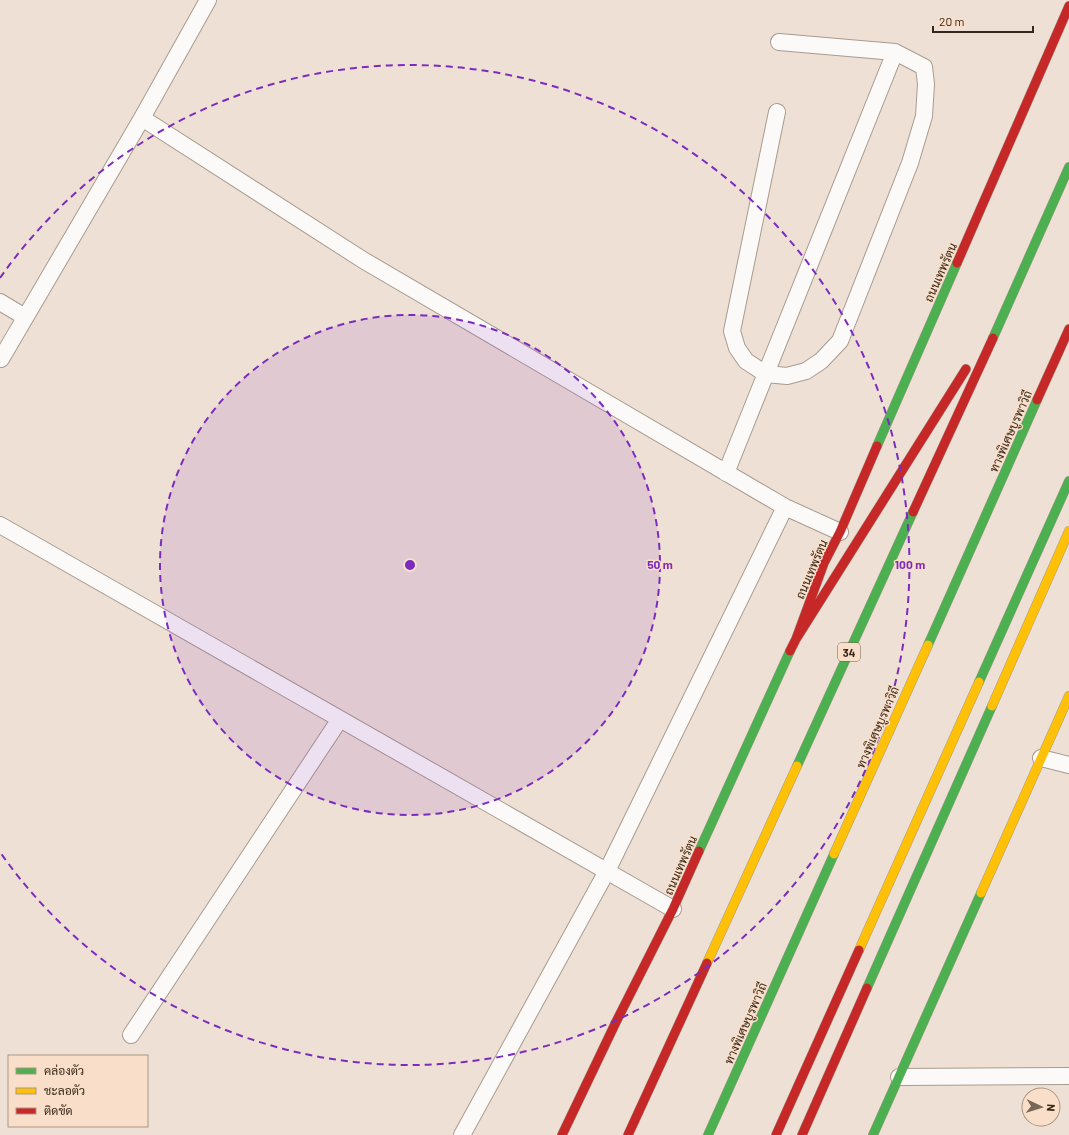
<svg xmlns="http://www.w3.org/2000/svg" width="1069" height="1135" viewBox="0 0 1069 1135" font-family="Barlow,Sarabun,sans-serif">
  <style>
    .lines { fill: none; stroke-linecap: round; stroke-linejoin: round }
    .lane-casing { stroke: #a89b8f; stroke-width: 18 }
    .fast-casing { stroke: #a89b8f; stroke-width: 10 }
    .slow-casing { stroke: #a89b8f; stroke-width: 10 }
    .jam-casing { stroke: #a89b8f; stroke-width: 10 }
    .lane { stroke: #fcfaf9; stroke-width: 16 }
    .fast { stroke: #4caf50; stroke-width: 9 }
    .slow { stroke: #ffc107; stroke-width: 9 }
    .jam { stroke: #c62828; stroke-width: 9 }
    .ring { fill: none; stroke: #7b2cbf; stroke-width: 2; stroke-dasharray: 7 5 }
    .labels { text-anchor: middle; dominant-baseline: central; stroke-width: 3; stroke-linejoin: round; paint-order: stroke }
    .shield { fill: #f9dfc9; stroke: #715e4e; stroke-width: 1 }
    .shield-label { font-size: 11px; font-weight: bold; fill: #372719 }
    .street-label { font-size: 12px; fill: #372719; stroke: #f9dfc9 }
    .centre { fill: #7b2cbf; stroke: #f9dfc9; stroke-width: 2 }
    .ring-label { font-size: 12px; text-anchor: middle; font-weight: bold; fill: #7b2cbf; stroke: #f9dfc9; stroke-width: 3; stroke-linejoin: round; paint-order: stroke }
  </style>
  <rect width="100%" height="100%" fill="#eee0d4"/>
  <g class="lines">
    <g class="lane-casing">
      <path id="lane" d="M777 112 732 331 737 348 746 361 766 374 787 376 806 371 821 361 840 341 910 163 924 116 926 84 924 67 895 52 779 42
        M142 118 363 260 785 507 840 532
        M0 302 25 317
        M1 359 142 118 208 0
        M726 473 895 52
        M0 525 673 909
        M1041 758 1069 765
        M131 1035 340 719
        M899 1077 1069 1076
        M462 1135 607 871 785 507"/>
    </g>
    <g class="fast-casing">
      <path id="fast" d="M993 338 1069 167
        M877 446 957 263
        M928 645 1037 400
        M979 682 1069 481
        M797 766 913 512
        M699 851 790 651
        M867 988 992 706
        M708 1135 834 854
        M873 1135 981 893"/>
    </g>
    <g class="slow-casing">
      <path id="slow" d="M992 706 1069 531
        M834 854 928 645
        M981 893 1069 696
        M859 950 979 682
        M707 963 797 766"/>
    </g>
    <g class="jam-casing">
      <path id="jam" d="M957 263 1069 6
        M1037 400 1069 329
        M913 512 993 338
        M796 639 966 369
        M790 651 796 639 824 563 840 532 877 446
        M562 1135 616 1022 673 909 699 851
        M628 1135 707 963
        M776 1135 859 950
        M802 1135 867 988"/>
    </g>
    <use href="#lane" class="lane"/>
    <use href="#fast" class="fast"/>
    <use href="#slow" class="slow"/>
    <use href="#jam" class="jam"/>
  </g>
  <circle cx="410" cy="565" r="250" fill="#7b2cbf" fill-opacity=".12"/>
  <g class="ring">
    <circle cx="410" cy="565" r="250"/>
    <path d="M0 278A500 500 0 1 1 0 852"/>
  </g>
  <g class="labels">
    <rect class="shield" x="838" y="643" width="22" height="18" rx="3"/>
    <g class="shield-label">
      <text x="849" y="652">34</text>
    </g>
    <g class="street-label">
      <text transform="translate(940 272) rotate(-66)">ถนนเทพรัตน</text>
      <text transform="translate(1010 431) rotate(-66)">ทางพิเศษบูรพาวิถี</text>
      <text transform="translate(811 569) rotate(-67)">ถนนเทพรัตน</text>
      <text transform="translate(877 727) rotate(-66)">ทางพิเศษบูรพาวิถี</text>
      <text transform="translate(680 865) rotate(-66)">ถนนเทพรัตน</text>
      <text transform="translate(745 1023) rotate(-66)">ทางพิเศษบูรพาวิถี</text>
    </g>
  </g>
  <circle cx="410" cy="565" r="6" class="centre"/>
  <g class="ring-label">
    <text x="660" y="569">50 m</text>
    <text x="910" y="569">100 m</text>
  </g>
  <rect x="8" y="1055" width="140" height="72" fill="#f9dfc9" stroke="#ab9583"/>
  <rect x="16" y="1068" width="20" height="6" fill="#4caf50" stroke="#ab9583"/>
  <text x="44" y="1075" font-size="12" fill="#372719">คล่องตัว</text>
  <rect x="16" y="1088" width="20" height="6" fill="#ffc107" stroke="#ab9583"/>
  <text x="44" y="1095" font-size="12" fill="#372719">ชะลอตัว</text>
  <rect x="16" y="1108" width="20" height="6" fill="#c62828" stroke="#ab9583"/>
  <text x="44" y="1115" font-size="12" fill="#372719">ติดขัด</text>
  <g transform="translate(1041 1107) rotate(94)"><circle r="19" fill="#f9dfc9" stroke="#ab9583"/>
  <path d="M0-3L7 15L0 10L-7 15Z" fill="#77685a"/>
  <text y="-6" font-size="11" font-weight="bold" text-anchor="middle" fill="#372719">N</text>
  </g>
  <path d="M933 26v6h100v-6" fill="none" stroke="#372719" stroke-width="2"/>
  <text x="939" y="26" font-size="12" fill="#372719" stroke="#f9dfc9" stroke-width="3" paint-order="stroke">20 m</text>
</svg>
